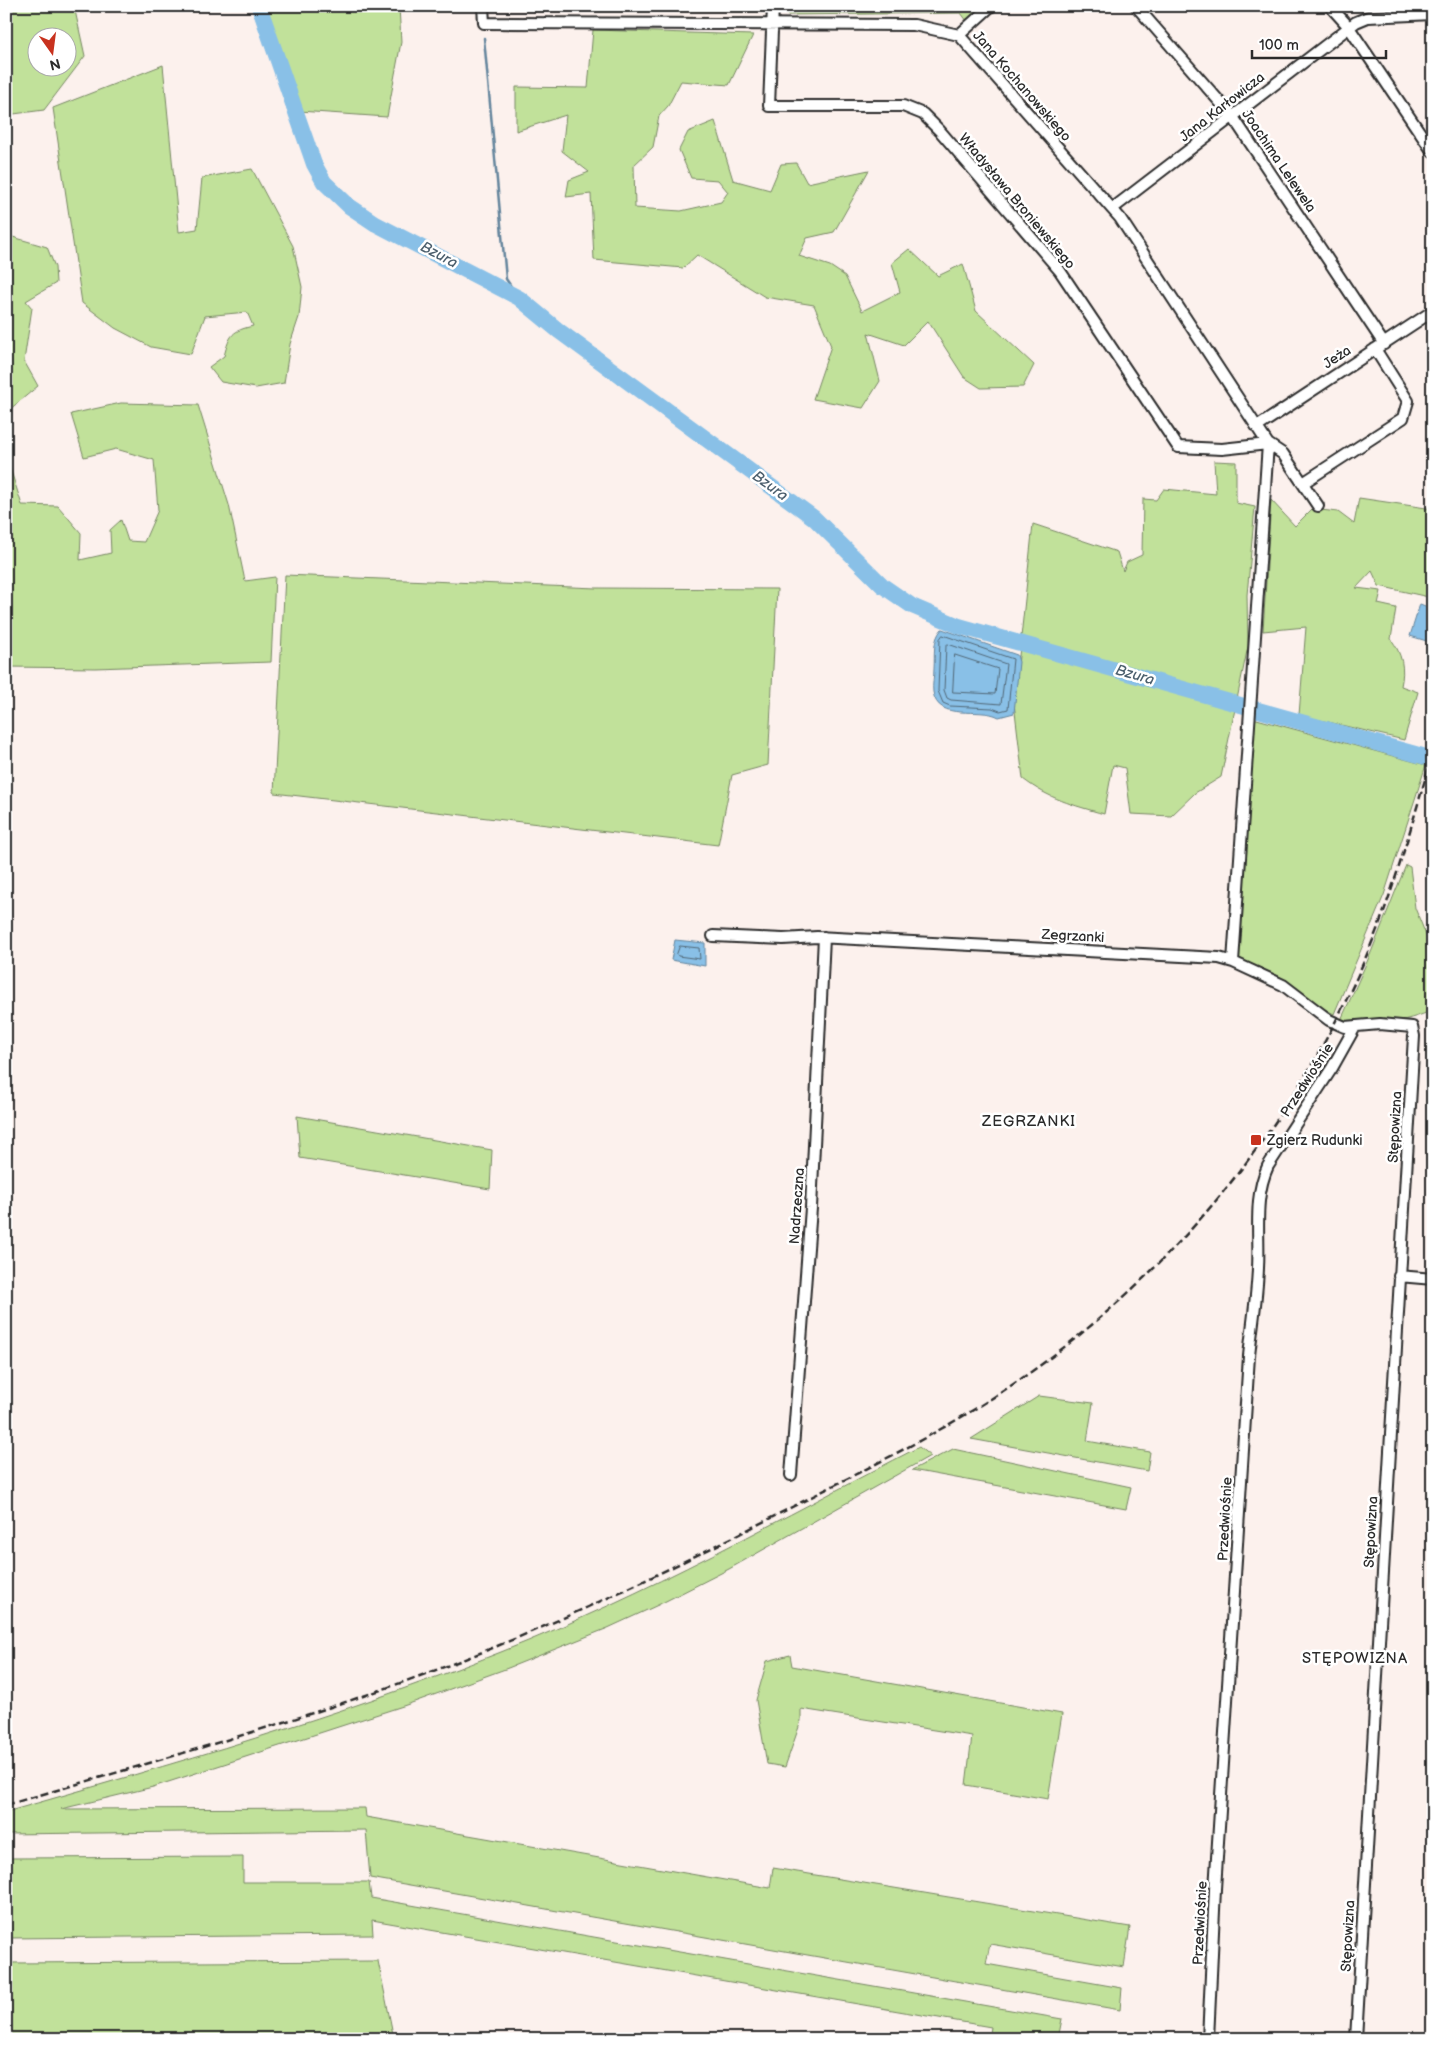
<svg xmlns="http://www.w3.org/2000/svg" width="1439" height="2045" viewBox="0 0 1439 2045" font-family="'Balsamiq Sans',sans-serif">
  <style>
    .green { fill: #c1e19a; stroke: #768662; fill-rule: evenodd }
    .water { fill: #89c0e7; stroke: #63849c }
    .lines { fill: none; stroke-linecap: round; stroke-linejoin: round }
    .shore { stroke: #516776; stroke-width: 1 }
    .stream { stroke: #63849c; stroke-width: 2.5 }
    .river { stroke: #89c0e7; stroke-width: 16 }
    .minor-casing { stroke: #2b2b2b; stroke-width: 14 }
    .minor { stroke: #fff; stroke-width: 10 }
    .rail { stroke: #2b2b2b; stroke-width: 2.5; stroke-dasharray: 8 4; stroke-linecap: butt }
    .poi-dot { fill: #c8321e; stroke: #fff; stroke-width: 2 }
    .labels { text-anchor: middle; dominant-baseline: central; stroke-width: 5; stroke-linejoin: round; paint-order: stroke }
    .street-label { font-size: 14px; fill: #2b2b2b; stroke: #fff }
    .poi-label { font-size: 14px; fill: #2b2b2b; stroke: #fff; text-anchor: start }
    .water-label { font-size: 15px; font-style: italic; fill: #4c5f6d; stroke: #fff }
    .neighbourhood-label { font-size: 15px; letter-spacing: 1px; fill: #2b2b2b; stroke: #fff }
  </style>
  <rect width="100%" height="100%" fill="#fcf1ed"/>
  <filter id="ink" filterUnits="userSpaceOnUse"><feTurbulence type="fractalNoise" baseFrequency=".02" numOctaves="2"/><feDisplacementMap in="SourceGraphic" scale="10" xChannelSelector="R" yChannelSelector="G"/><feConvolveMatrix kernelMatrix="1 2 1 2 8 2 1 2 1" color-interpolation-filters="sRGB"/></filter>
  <g filter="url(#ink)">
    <path class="green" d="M6 6H74L85 56 44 110 6 115ZM38 38H68V68H38Z
      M265 6H399L401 42 387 117 299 111 264 8Z
      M780 6H983L967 21 961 13 787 15Z
      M593 30 753 35 729 85 681 81 668 106 659 116 653 147 634 165 635 208 681 211 721 202 728 192 718 180 691 178 679 150 688 132 715 121 733 180 770 190 781 164 796 163 807 183 869 170 834 232 807 238 799 256 830 266 845 276 862 311 900 292 892 263 909 249 938 276 963 264 976 311 1034 365 1023 387 981 388 964 377 928 321 904 345 868 333 880 381 863 408 813 399 831 346 814 305 765 297 697 255 683 268 594 260 591 194 566 197 569 180 589 172 562 151 566 115 516 131V87L588 88Z
      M163 65 179 232 197 229 202 178 252 169 293 246 302 287 299 317 290 344 284 383 256 388 221 382 209 367 224 356C230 334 232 331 253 326L247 312 205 316 191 354 151 347 115 328 82 303 53 108Z
      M6 235 47 247 55 267 56 283 26 301 32 308 24 361 38 386 9 410 6 427Z
      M121 403 198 405 229 505 245 581 275 577 271 662 95 668 6 667V456L22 505 58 506 81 533 80 560 111 553 110 530 121 520 128 541 144 542 158 510 154 460 116 449 84 457 71 414Z
      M1214 461 1236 462V503L1255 507 1247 595 1248 646 1221 777 1195 793 1171 816 1131 814 1125 768 1113 765 1104 814C1073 805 1049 799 1023 779L1014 703 1033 524 1117 552 1123 571 1127 562 1142 555 1143 499 1156 500 1164 489 1216 494Z
      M1359 498 1433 509V598L1379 586 1372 571 1356 588 1381 591 1378 604 1396 608 1391 639C1402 654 1405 668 1401 686L1418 692 1404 740 1299 715 1306 627 1263 631 1271 500 1295 526 1312 509 1338 512 1354 524Z
      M285 575 596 588 777 589 768 765 732 775 718 845 274 793Z
      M1253 718 1426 765 1384 895 1334 1014 1321 1007 1279 976 1241 960 1239 957Z
      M1406 865 1410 867 1415 908 1433 952V1010C1407 1022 1368 1029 1341 1020L1370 955Z
      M297 1116 492 1150 490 1189 300 1158Z
      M1039 1396 1093 1403 1087 1441 1150 1452 1147 1471 971 1439Z
      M919 1447 930 1456 729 1569 658 1605 608 1628 508 1668 406 1705 153 1787 61 1809 365 1808 366 1817 770 1888 773 1868 1130 1927 1124 1967 990 1944 986 1964 1122 1988 1120 2010 370 1878 366 1830 6 1834V1812C173 1764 340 1716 501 1652 645 1595 782 1518 919 1447Z
      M953 1449 1131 1487 1126 1509 912 1470Z
      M790 1655 792 1666 1062 1714 1048 1799 966 1785 972 1736 801 1709V1721L785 1767 767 1764 756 1700 767 1661Z
      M243 1857V1882H369L371 1898 1062 2019 1058 2039H989L991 2027 372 1920 373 1935 6 1938V1858Z
      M378 1961 394 2039H6V1963Z"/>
    <path class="water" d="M1420 604 1433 609V632L1430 642 1410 636Z
      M942 629 1017 655 1019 662 1014 713 999 717C979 706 938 723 933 692 932 685 934 676 934 669 935 655 932 640 942 629Z
      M675 940 705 943V966L671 960Z"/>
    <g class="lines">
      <path class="shore" d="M943 635 1013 659 1008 709 1000 711 992 708 950 706 943 703 938 691 940 639Z
        M948 644 1006 664 1001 704 951 700 947 698 944 690 946 646Z
        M955 655 998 669 995 694 953 692Z
        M680 946 699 948 700 959 678 956 677 954Z"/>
      <path class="stream" d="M484 38 506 279 519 298"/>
      <path class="river" d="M259 6 314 164 324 182 349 206 376 224 519 298 559 331 814 518 883 586 912 606 959 626 1433 759"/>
      <g class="minor-casing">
        <path id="minor" d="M483 6 484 23 914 25 959 35 1120 218 1268 444 1283 454 1318 506
          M773 6 769 106H903L923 114 940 131 1060 271 1178 447 1222 449 1268 444 1233 962
          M1136 6 1233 117 1384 344
          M1330 6 1348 26 1433 152
          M959 35 991 6
          M1112 209 1356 22 1368 17 1433 14
          M1257 427 1433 311
          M1303 483 1403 418 1408 401 1375 349
          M713 936 783 939 817 937 1219 958 1233 962 1283 985 1329 1020 1345 1027 1380 1024 1412 1027 1414 1036 1356 2039
          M1399 1276 1433 1279
          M791 1475 811 1208 824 937
          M1208 2039 1215 1889 1249 1356C1252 1327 1257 1297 1258 1268 1260 1234 1253 1198 1268 1166L1332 1068 1355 1027"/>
      </g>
      <use href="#minor" class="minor"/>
      <path class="rail" d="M6 1805C148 1763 290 1724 428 1673 555 1626 676 1567 796 1505 857 1473 920 1443 978 1407 1098 1333 1202 1232 1280 1115 1322 1053 1357 984 1383 914 1402 861 1417 807 1433 752"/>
    </g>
  </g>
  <rect class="poi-dot" x="1250" y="1134" width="12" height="12" rx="2.5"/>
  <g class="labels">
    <g class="street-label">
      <text transform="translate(1022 86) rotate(49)">Jana Kochanowskiego</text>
      <text transform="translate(1222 107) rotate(-38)">Jana Karłowicza</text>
      <text transform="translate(1279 161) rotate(56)">Joachima Lelewela</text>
      <text transform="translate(1017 201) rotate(50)">Władysława Broniewskiego</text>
      <text transform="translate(1337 357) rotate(-33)">Jeża</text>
      <text transform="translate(1073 936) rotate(3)">Zegrzanki</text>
      <text transform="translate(1307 1080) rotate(-57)">Przedwiośnie</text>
      <text transform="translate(1395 1127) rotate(-87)">Stępowizna</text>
      <text transform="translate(797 1206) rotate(-86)">Nadrzeczna</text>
      <text transform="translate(1225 1519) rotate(-87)">Przedwiośnie</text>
      <text transform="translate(1371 1532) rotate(-87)">Stępowizna</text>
      <text transform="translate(1200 1923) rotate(-87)">Przedwiośnie</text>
      <text transform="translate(1348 1936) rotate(-87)">Stępowizna</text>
    </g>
    <g class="poi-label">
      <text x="1267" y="1140">Zgierz Rudunki</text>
    </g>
    <g class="water-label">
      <text transform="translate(439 255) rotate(28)">Bzura</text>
      <text transform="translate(770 486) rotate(36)">Bzura</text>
      <text transform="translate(1135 675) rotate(16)">Bzura</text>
    </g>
    <g class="neighbourhood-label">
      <text x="1029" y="1121">ZEGRZANKI</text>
      <text x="1355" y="1658">STĘPOWIZNA</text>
    </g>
  </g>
  <rect width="1439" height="2045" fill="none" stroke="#fff" stroke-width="25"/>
  <rect x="12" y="12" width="1414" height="2020" fill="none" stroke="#2b2b2b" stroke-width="2" filter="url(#ink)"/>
  <g transform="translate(52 52) rotate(166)"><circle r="24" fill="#ffffff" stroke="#aaaaaa"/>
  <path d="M0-4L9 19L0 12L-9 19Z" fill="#c8321e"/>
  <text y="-8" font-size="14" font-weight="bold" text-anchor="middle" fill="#2b2b2b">N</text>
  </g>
  <path d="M1252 50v8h134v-8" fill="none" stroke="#2b2b2b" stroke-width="2.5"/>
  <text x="1259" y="50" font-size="15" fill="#2b2b2b" stroke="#ffffff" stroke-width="4" paint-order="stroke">100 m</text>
</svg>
